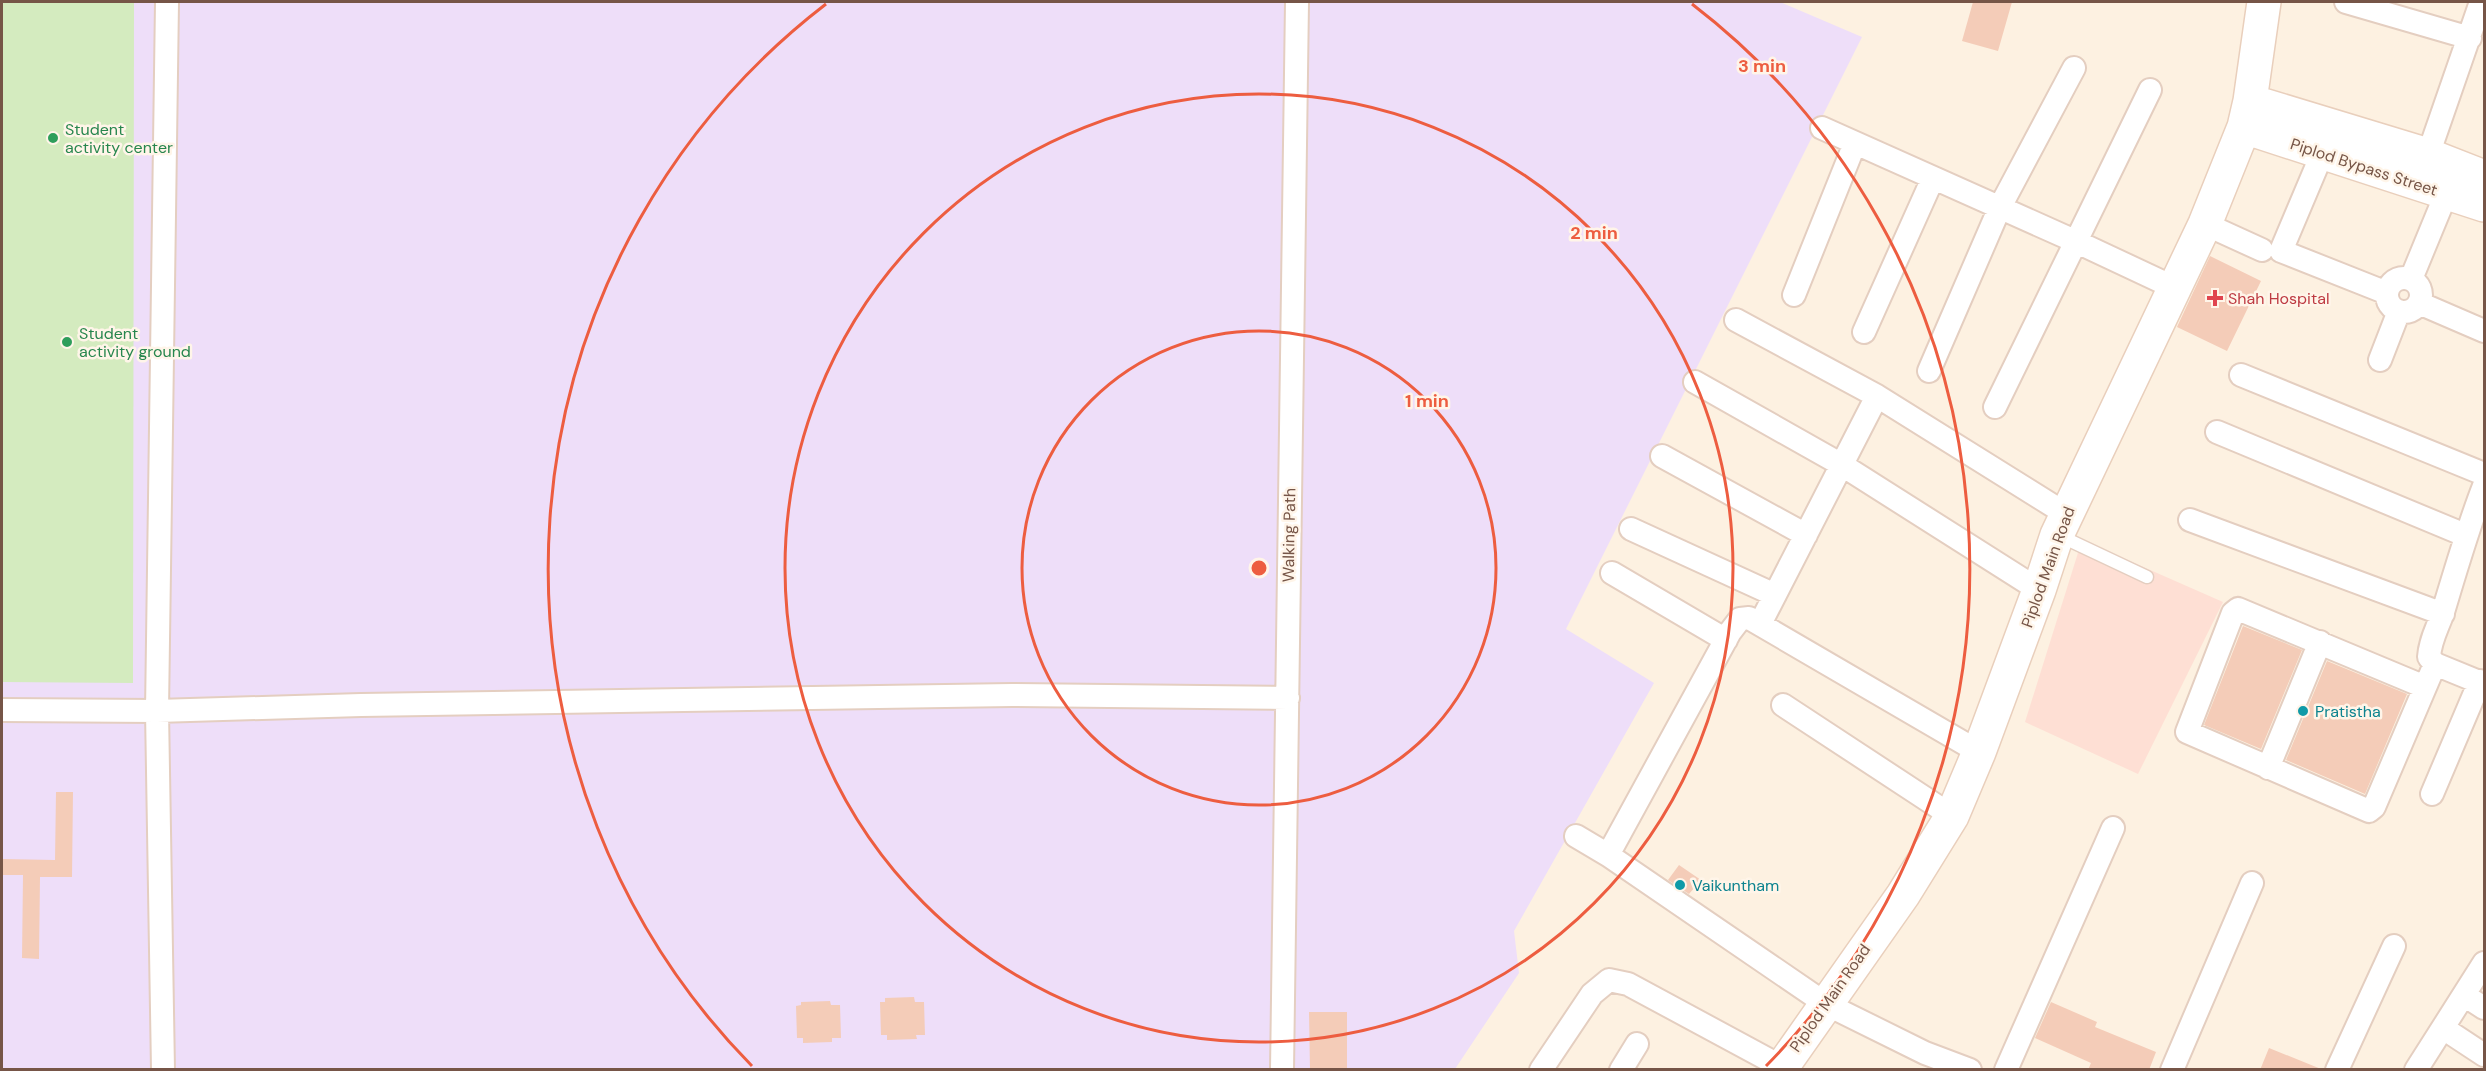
<svg xmlns="http://www.w3.org/2000/svg" width="2486" height="1071" viewBox="0 0 2486 1071" font-family="'DM Sans',sans-serif">
  <style>
    .commercial { fill: #fedfd4 }
    .education { fill: #eedef9 }
    .green { fill: #d4ebbf }
    .building { fill: #f4ccb8 }
    .lines { fill: none; stroke-linecap: round; stroke-linejoin: round }
    .lane-casing { stroke: #e4cec0; stroke-width: 15 }
    .street-casing { stroke: #e4cec0; stroke-width: 26 }
    .secondary-casing { stroke: #e9cfbc; stroke-width: 36 }
    .lane { stroke: #fff; stroke-width: 12 }
    .street { stroke: #fff; stroke-width: 22 }
    .secondary { stroke: #fff; stroke-width: 33 }
    .ring { fill: none; stroke: #ed5d40; stroke-width: 3 }
    .leisure-dot { fill: #2e9e5b; stroke: #fff5e9; stroke-width: 2 }
    .health-dot { fill: #e0444e; stroke: #fff5e9; stroke-width: 2 }
    .culture-dot { fill: #0f9aa8; stroke: #fff5e9; stroke-width: 2 }
    .labels { text-anchor: middle; dominant-baseline: central; stroke-width: 5; stroke-linejoin: round; paint-order: stroke }
    .leisure-label { font-size: 16px; fill: #27864d; stroke: #fff5e9; text-anchor: start }
    .street-label { font-size: 16px; fill: #765547; stroke: #fff5e9 }
    .health-label { font-size: 16px; fill: #be3a42; stroke: #fff5e9; text-anchor: start }
    .culture-label { font-size: 16px; fill: #0d838f; stroke: #fff5e9; text-anchor: start }
    .centre { fill: #ed5d40; stroke: #fff5e9; stroke-width: 3 }
    .ring-label { font-size: 18px; text-anchor: middle; font-weight: bold; fill: #ed5d40; stroke: #fff5e9; stroke-width: 5; stroke-linejoin: round; paint-order: stroke }
  </style>
  <rect width="100%" height="100%" fill="#fdf1e1"/>
  <path class="commercial" d="M2082 540 2223 602 2138 774 2025 722Z"/>
  <path class="education" d="M2 2H1780L1862 37 1566 629 1654 683 1514 931 1519 973 1455 1069 2 1070Z"/>
  <path class="green" d="M2 2H134L133 683 2 682Z"/>
  <path class="building" d="M1973 2H2012L1998 51 1962 41Z
    M2210 256 2261 281 2227 351 2177 327Z
    M2243 626 2302 650 2261 749 2204 725Z
    M2327 661 2407 694 2365 794 2286 760Z
    M56 792H73L72 877H40L39 959 22 958 23 875H2V859L55 860Z
    M1679 865 1701 880 1689 894 1668 880Z
    M914 997 915 1002H924L925 1035H916L917 1039 887 1040V1035H881L880 1002H885V998Z
    M830 1001 831 1005H840L841 1038H832V1042L803 1043V1038H797L796 1006 801 1005V1002Z
    M2051 1002 2097 1022 2095 1027 2156 1052 2149 1070H2088L2091 1063 2035 1038Z
    M1309 1012H1347V1070H1310Z
    M2269 1048 2321 1069V1070H2260Z"/>
  <g class="lines">
    <g class="lane-casing">
      <path id="lane" d="M2058 535 2147 577"/>
    </g>
    <g class="street-casing">
      <path id="street" d="M2346 2 2470 38
        M1822 128 2077 242 2175 288
        M2322 154 2281 251 2387 293
        M2428 155 2481 2
        M2205 224 2262 250
        M2387 295a17 17 0 1 1 34 0a17 17 0 1 1-34 0Z
        M2411 279 2446 194
        M1794 295 1855 143
        M2419 303 2484 331
        M1736 320 1877 396 2066 514
        M1864 332 1933 178
        M2380 360 2399 311
        M1929 371 2000 207 2074 68
        M2241 375 2484 474
        M1695 382 1842 465 2039 590
        M1995 407 2150 90
        M2217 432 2465 535
        M1662 456 1806 535
        M2484 486C2468 527 2456 569 2443 612 2438 627 2430 640 2429 657L2435 664 2484 684
        M2190 520 2443 614
        M1631 529 1775 595
        M1612 573 1726 640
        M1760 624 1877 396
        M2425 687 2238 609 2233 613 2187 732 2369 811 2374 807 2435 664
        M1783 705 1952 816
        M2 710 157 711 361 705 1012 695 1288 698
        M2268 768 2320 642
        M2432 794 2480 681
        M1576 836 1608 855 1826 1004 1925 1053 1970 1070
        M1608 855 1730 632 1740 619 1749 618 1979 752
        M2464 995 2484 1008
        M2443 1028 2484 1055
        M163 1070 157 711 167 2
        M1282 1070 1297 2
        M1541 1070 1592 994 1609 980 1628 984 1782 1067
        M1621 1070 1637 1044
        M2006 1070 2113 828
        M2172 1070 2252 883
        M2337 1070 2394 946
        M2416 1070 2484 963"/>
    </g>
    <g class="secondary-casing">
      <path id="secondary" d="M2250 101 2428 155 2484 177
        M2244 127 2484 205
        M1780 1070 1903 895 1952 816 1979 752 2039 590 2057 535 2205 224 2244 127 2250 101 2264 2"/>
    </g>
    <use href="#lane" class="lane"/>
    <use href="#street" class="street"/>
    <use href="#secondary" class="secondary"/>
  </g>
  <g class="ring">
    <circle cx="1259" cy="568" r="237"/>
    <circle cx="1259" cy="568" r="474"/>
    <path d="M752 1066A711 711 0 0 1 826 4M1692 4A711 711 0 0 1 1766 1066"/>
  </g>
  <g class="leisure-dot">
    <circle cx="53" cy="138" r="6"/>
    <circle cx="67" cy="342" r="6"/>
  </g>
  <path class="health-dot" d="M2212 289h6v6h6v6h-6v6h-6v-6h-6v-6h6z"/>
  <g class="culture-dot">
    <circle cx="2303" cy="711" r="6"/>
    <circle cx="1680" cy="885" r="6"/>
  </g>
  <g class="labels">
    <g class="leisure-label">
      <text x="65" y="129">Student<tspan x="65" dy="18">activity center</tspan></text>
      <text x="79" y="333">Student<tspan x="79" dy="18">activity ground</tspan></text>
    </g>
    <g class="street-label">
      <text transform="translate(2364 167) rotate(18)">Piplod Bypass Street</text>
      <text transform="translate(1289 535) rotate(-89)">Walking Path</text>
      <text transform="translate(2048 567) rotate(-70)">Piplod Main Road</text>
      <text transform="translate(1830 998) rotate(-55)">Piplod Main Road</text>
    </g>
    <g class="health-label">
      <text x="2228" y="298">Shah Hospital</text>
    </g>
    <g class="culture-label">
      <text x="2315" y="711">Pratistha</text>
      <text x="1692" y="885">Vaikuntham</text>
    </g>
  </g>
  <circle cx="1259" cy="568" r="9" class="centre"/>
  <g class="ring-label">
    <text x="1762" y="72">3 min</text>
    <text x="1594" y="239">2 min</text>
    <text x="1427" y="407">1 min</text>
  </g>
  <rect width="2486" height="1071" fill="none" stroke="#765547" stroke-width="6"/>
</svg>
